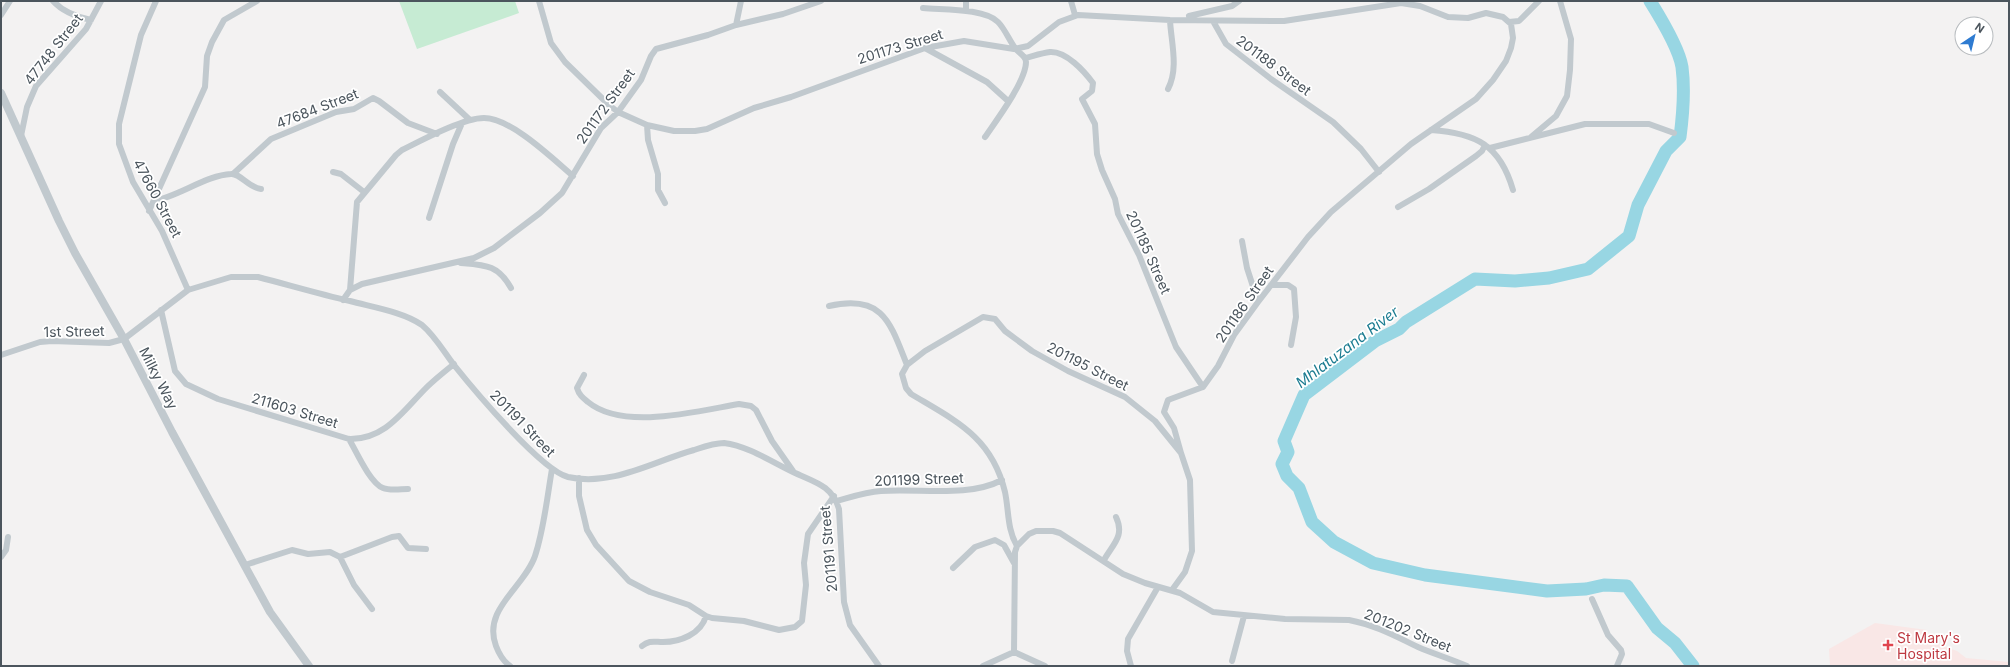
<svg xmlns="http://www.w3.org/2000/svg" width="2010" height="667" viewBox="0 0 2010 667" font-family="Inter,sans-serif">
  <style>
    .medical { fill: #f9e7e6 }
    .green { fill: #c6ebd3 }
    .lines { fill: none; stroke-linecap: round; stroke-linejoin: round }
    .river { stroke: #98d6e3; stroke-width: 13 }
    .minor { stroke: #c1c9ce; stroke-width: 6 }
    .tertiary { stroke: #c1c9ce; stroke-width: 8 }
    .health-dot { fill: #e0444e; stroke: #fff; stroke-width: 1.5 }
    .labels { text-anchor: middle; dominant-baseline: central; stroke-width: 3.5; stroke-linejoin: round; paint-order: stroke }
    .street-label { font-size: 14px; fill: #4b555d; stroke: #fff }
    .health-label { font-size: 14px; fill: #be3a42; stroke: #fff; text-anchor: start }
    .water-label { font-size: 15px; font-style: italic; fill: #1c7c91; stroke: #fff }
  </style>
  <rect width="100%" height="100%" fill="#f3f2f2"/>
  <path class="medical" d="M1875 623 1927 630 1930 641 1957 651 1966 658 2009 662V666H1830L1829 649Z"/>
  <path class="green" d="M399 1H515L519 13 417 49Z"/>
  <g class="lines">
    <path class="river" d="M1650 1C1660 17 1679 48 1682 67 1685 90 1683 114 1680 137L1666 151 1638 205 1629 236 1588 269 1549 278 1515 281 1475 279 1406 322 1399 329 1375 341 1304 395 1284 441 1288 452 1282 464 1287 476 1299 488 1312 522 1334 542 1373 563 1425 575 1547 591 1586 589 1604 585 1627 586 1657 628 1675 643 1693 666"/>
    <path class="minor" d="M53 1C63 12 77 17 91 20
      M156 1 141 35 119 124V144L133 182 162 231 188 290
      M539 1 551 43 565 62 609 105 618 112 647 125 674 131H695L707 129 754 108 791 97 925 48 964 41 1014 49 1028 46 1059 22 1078 15 1170 20 1284 21 1401 3 1420 6 1448 17 1468 18 1486 13 1503 17 1511 24 1513 38 1511 48 1506 61 1493 80 1476 99 1411 144 1331 212 1308 237 1258 302 1234 335 1218 366 1203 387 1168 400 1164 412 1174 428 1181 453
      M1071 1 1075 15
      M923 8C943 10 984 8 998 22 1005 29 1009 40 1015 48 1018 53 1026 55 1026 62 1026 81 996 121 985 137
      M966 11V1
      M1 15 10 1
      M1191 20 1189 16 1232 6 1239 1
      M1213 21 1226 44 1271 79 1333 122 1361 149 1379 172
      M1509 22 1519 21 1539 1
      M736 25 741 1
      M925 48 987 82 1008 101
      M1025 58C1033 56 1042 53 1050 52 1066 51 1084 71 1093 83L1092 91 1082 99 1095 124 1097 154 1102 170 1115 199 1118 214 1139 255 1176 347 1203 387
      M1168 89C1179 68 1171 42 1170 20
      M440 92 470 120
      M647 125 648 140 658 174V190L665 203
      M1431 130C1476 133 1500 145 1513 190
      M21 136 27 107 36 86 86 29 101 1
      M1531 137 1556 116 1567 96 1570 70 1571 39 1560 1
      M1490 148 1585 124H1649L1674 133
      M333 172 341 174 364 192
      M233 174 271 139 336 112 354 109 373 98 379 101 408 123 437 134
      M154 201C179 196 207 175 231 174 240 173 249 188 261 189
      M1398 207 1429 189 1476 156 1482 151 1485 145
      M149 211 205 87 207 56 212 42 224 20 257 1
      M429 218 453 144 462 123
      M1242 241 1247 268 1258 302
      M461 263C486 265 498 265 511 288
      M1271 285H1288L1294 289 1296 317 1291 345
      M350 290 357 202 396 155 402 150C422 140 463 118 484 118 511 118 553 159 573 176
      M343 300 350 290 362 284 474 258 494 248 540 213 562 193 601 128 618 112 641 80 651 56 656 49 708 35 736 25 783 14 821 1
      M829 306C883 294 890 322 907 365
      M161 310 175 371 186 384 218 399 349 439C385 440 403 411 426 388 434 380 444 372 454 364
      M1 355 40 342 52 341 109 343 124 339 188 290 231 277H258C289 285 319 294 350 301 372 307 404 312 422 325 435 336 444 352 454 365 474 390 541 470 568 477 612 487 654 461 694 450 703 447 714 443 724 443 748 446 772 462 793 472 814 482 832 485 839 509L844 602 850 625 879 666
      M584 375 577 388C579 395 583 398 588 402 623 431 698 411 739 404L751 406 756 410 772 441 793 471
      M349 439C356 451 370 483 383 488 390 491 401 489 408 489
      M579 478V496L587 530 596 545 629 581 650 592 689 605 706 616 712 618 744 621 779 630 795 627 802 621 806 585 804 563 808 534 834 496
      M836 501C851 497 866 492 881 491 919 488 968 498 1002 480
      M1017 546C1007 529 1009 511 1005 492 992 437 956 421 911 394L906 388 902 374 907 365 925 351 983 317 995 319 1005 331 1032 351 1068 371 1125 397 1155 421 1181 453 1190 480 1192 551 1185 572 1172 590
      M1 557 6 550 8 537
      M340 557 392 537 399 536 408 548 426 549
      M1104 560C1113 544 1125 536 1116 517
      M245 565 292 550 308 554 330 552 340 557 354 585 372 609
      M953 568 975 547 995 540 1004 545 1014 563
      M1592 599 1608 635 1621 650 1622 654 1617 666
      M642 646C649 640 654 642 663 642 680 642 701 634 706 616
      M1014 652 1015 552 1017 546 1029 534 1036 531H1053L1060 533 1123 574 1145 583 1180 593 1213 612 1285 619 1349 620C1375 625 1395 636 1418 647 1434 654 1451 659 1467 666
      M1232 661 1244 616
      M510 666C503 661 499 654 496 646 482 609 524 588 535 556 544 529 547 498 552 469
      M983 666 1014 652 1045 666
      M1131 666 1127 651 1128 639 1158 587"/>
    <path class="tertiary" d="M1 93 59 221 75 253 124 339 172 432 270 612 309 666"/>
  </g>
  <path class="health-dot" d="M1886 639h4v4h4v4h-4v4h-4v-4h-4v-4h4z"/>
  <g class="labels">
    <g class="street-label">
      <text transform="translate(900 46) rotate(-17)">201173 Street</text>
      <text transform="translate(53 49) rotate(-52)">47748 Street</text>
      <text transform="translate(1274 65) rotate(37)">201188 Street</text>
      <text transform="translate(605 106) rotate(-54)">201172 Street</text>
      <text transform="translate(317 108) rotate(-21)">47684 Street</text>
      <text transform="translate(158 198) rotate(62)">47660 Street</text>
      <text transform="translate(1149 252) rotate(66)">201185 Street</text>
      <text transform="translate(1244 304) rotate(-55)">201186 Street</text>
      <text transform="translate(74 331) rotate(-1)">1st Street</text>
      <text transform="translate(1088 366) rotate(27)">201195 Street</text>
      <text transform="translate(159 378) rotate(63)">Milky Way</text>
      <text transform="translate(295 410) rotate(17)">211603 Street</text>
      <text transform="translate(523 423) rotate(46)">201191 Street</text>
      <text transform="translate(919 479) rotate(-2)">201199 Street</text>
      <text transform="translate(828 549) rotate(-95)">201191 Street</text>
      <text transform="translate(1408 630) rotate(22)">201202 Street</text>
    </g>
    <g class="health-label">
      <text x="1897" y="637">St Mary's<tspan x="1897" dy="16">Hospital</tspan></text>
    </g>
    <g class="water-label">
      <text transform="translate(1347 347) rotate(-37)">Mhlatuzana River</text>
    </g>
  </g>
  <rect width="2010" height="667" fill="none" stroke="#4b555d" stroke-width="4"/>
  <g transform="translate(1974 36) rotate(35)"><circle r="19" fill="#ffffff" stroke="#b7bbbe"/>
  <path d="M0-3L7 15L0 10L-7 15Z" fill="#2e7bd1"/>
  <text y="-6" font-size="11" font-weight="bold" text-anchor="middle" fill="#4b555d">N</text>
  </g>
</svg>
